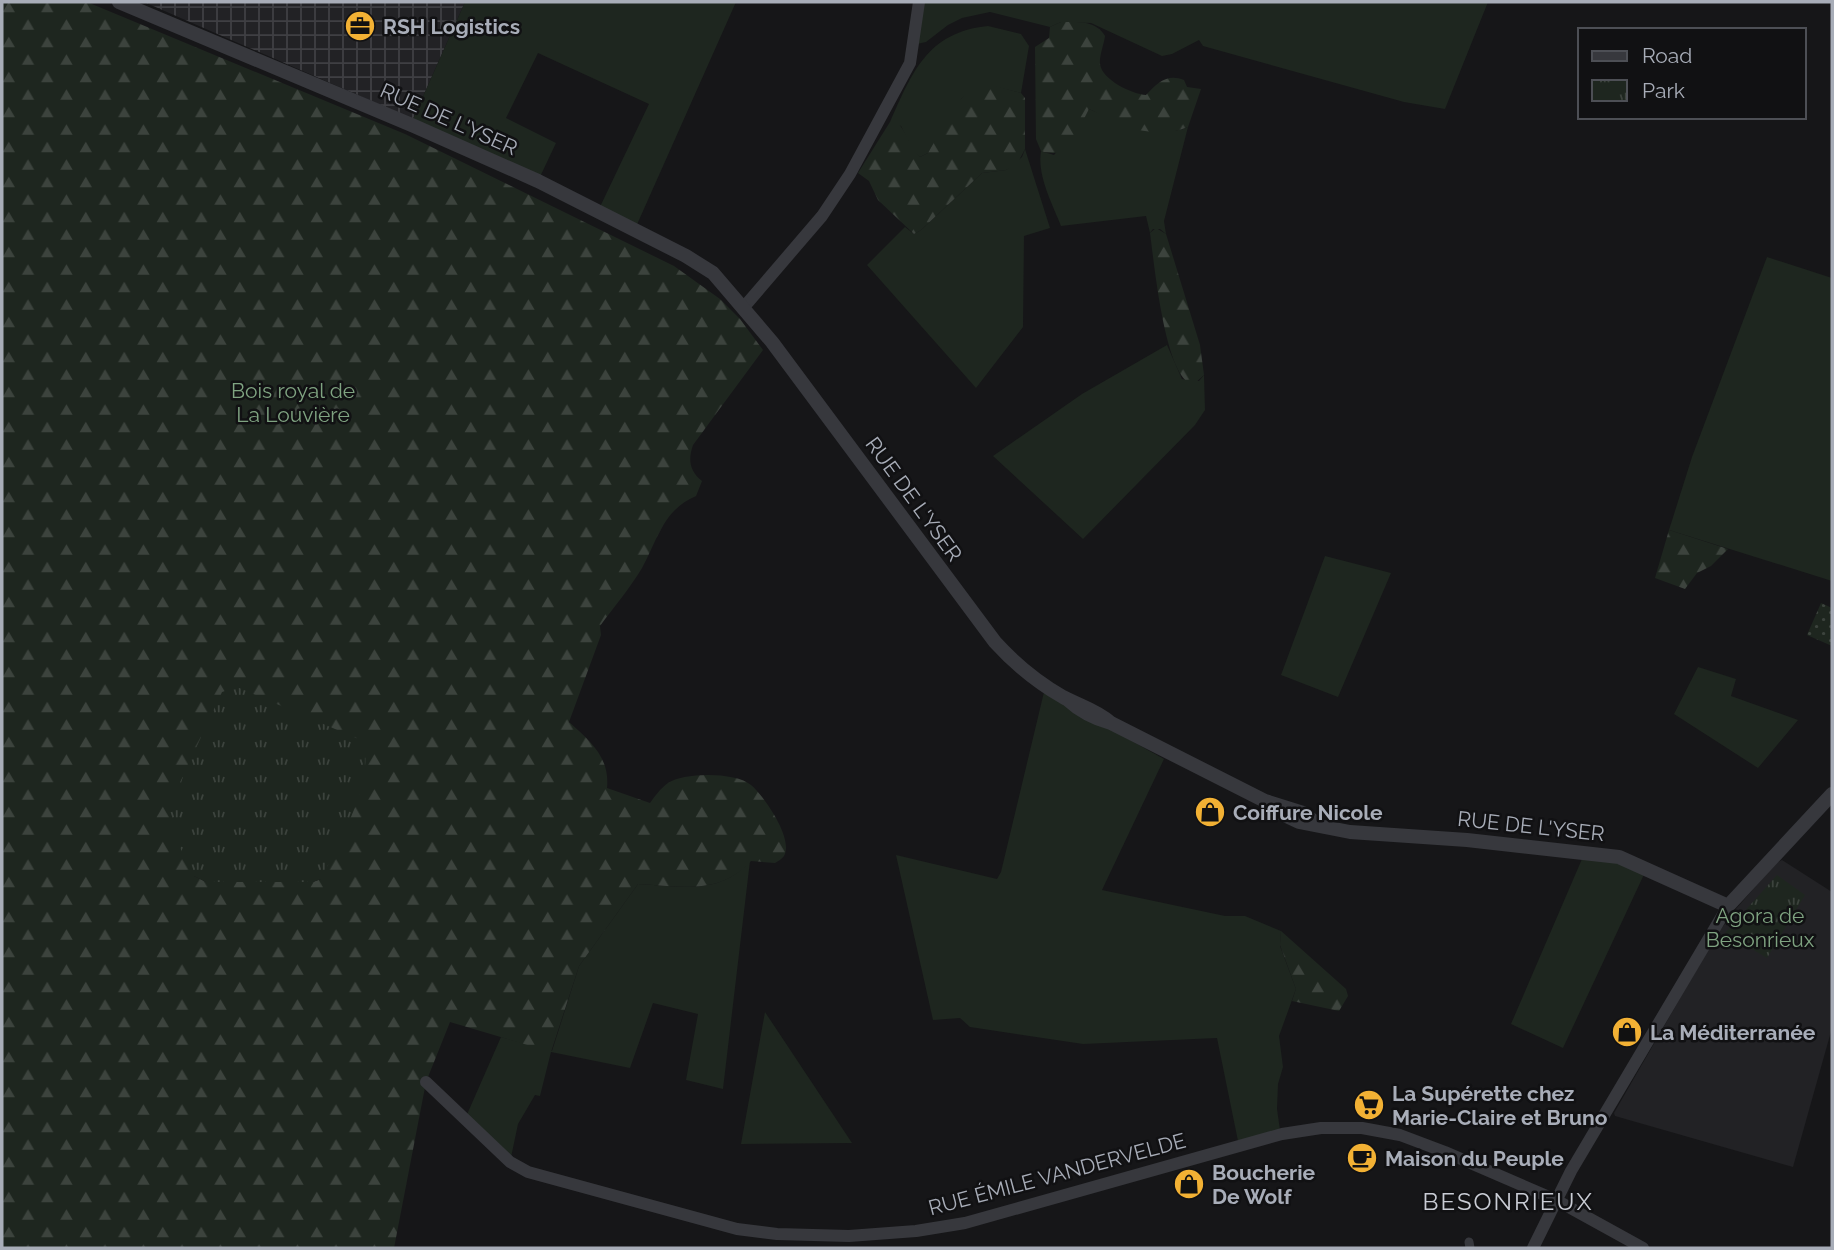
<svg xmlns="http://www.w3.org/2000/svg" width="1834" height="1250" viewBox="0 0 1834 1250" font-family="Raleway,sans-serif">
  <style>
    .built { fill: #222225 }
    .industrial { fill: url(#industrial-grid) }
    .grass { fill: #1e261f }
    .forest { fill: url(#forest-firs); fill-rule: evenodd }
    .park { fill: url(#park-tufts) }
    .garden { fill: url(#garden-dots) }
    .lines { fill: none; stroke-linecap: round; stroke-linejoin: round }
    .pedestrian { stroke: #37383d; stroke-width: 9 }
    .minor { stroke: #37383d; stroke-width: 12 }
    .tertiary { stroke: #37383d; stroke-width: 14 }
    .labels { text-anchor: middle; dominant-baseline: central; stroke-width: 5; stroke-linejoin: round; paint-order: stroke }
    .poi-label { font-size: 21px; font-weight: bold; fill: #a8adb8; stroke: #111113; text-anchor: start }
    .street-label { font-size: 21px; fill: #a8adb8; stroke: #111113 }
    .park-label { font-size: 21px; fill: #7fa381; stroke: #111113 }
    .quarter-label { font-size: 24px; letter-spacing: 2px; fill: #c9ccd4; stroke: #111113 }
  </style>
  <defs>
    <pattern id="industrial-grid" width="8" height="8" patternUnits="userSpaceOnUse" patternTransform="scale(1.75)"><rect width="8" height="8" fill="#222225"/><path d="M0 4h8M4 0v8" fill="none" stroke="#3f3f43"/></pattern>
    <pattern id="forest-firs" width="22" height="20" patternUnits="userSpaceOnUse" patternTransform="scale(1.75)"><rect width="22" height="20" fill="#1e261f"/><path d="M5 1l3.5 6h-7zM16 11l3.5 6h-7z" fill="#3c433d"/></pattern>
    <pattern id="park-tufts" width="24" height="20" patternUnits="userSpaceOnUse" patternTransform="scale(1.75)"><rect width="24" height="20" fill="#1e261f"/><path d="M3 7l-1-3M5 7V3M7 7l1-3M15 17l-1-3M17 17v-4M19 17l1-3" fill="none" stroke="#3c433d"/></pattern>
    <pattern id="garden-dots" width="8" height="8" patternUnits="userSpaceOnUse" patternTransform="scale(1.75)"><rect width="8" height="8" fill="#1e261f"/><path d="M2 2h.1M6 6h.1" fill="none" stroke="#3c433d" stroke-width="1.8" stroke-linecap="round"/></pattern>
  </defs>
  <rect width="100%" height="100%" fill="#161618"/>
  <path class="built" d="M1782 860 1832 892V1028L1793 1167 1615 1116 1614 1113 1716 936 1735 910 1776 863Z"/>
  <path class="industrial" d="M144 2H465L413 119Z"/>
  <path class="grass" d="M465 2H736L635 229 598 211 649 104 538 53 506 118 556 143 538 181 413 119Z
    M923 2H1488L1445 109 1404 102 1203 46 1199 40 1172 54 1162 56 1091 23 1061 22 1050 27 990 12 962 18 948 25 926 42 917 44Z
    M988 26 1021 34 1029 46 1021 93 985 84 962 98 928 153 920 157 913 151 901 126 890 122C912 73 927 32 988 26Z
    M1089 109C1117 121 1160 140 1188 127L1164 221 1166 234 1160 229H1153L1150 233 1146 216 1061 226C1052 203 1037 176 1041 151L1054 155 1082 122Z
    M1025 149 1050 228 1024 236 1023 327 976 388 867 265 905 227 914 234 921 230 982 173 1006 170 1022 157Z
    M1767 257 1832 278V581L1669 530 1692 457Z
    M1167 345 1182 379 1199 381 1204 375 1205 410 1195 425 1083 539 993 456 1082 394Z
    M1325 556 1391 573 1338 697 1281 675Z
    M1698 667 1736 679 1731 696 1798 720 1758 768 1674 714Z
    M1044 692 1164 759 1102 890 1225 916H1245L1281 931 1280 946 1296 989 1279 1036 1283 1067 1278 1084 1277 1109 1280 1130 1238 1141 1217 1038 1083 1044 970 1027 960 1018 933 1020 896 855 997 879 1001 872Z
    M1585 852 1647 868 1563 1048 1511 1024Z
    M750 861 723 1089 686 1080 698 1014 653 1003 630 1068 551 1052 540 1096 535 1095 518 1124 510 1162 465 1119 501 1037 552 1051 579 966 638 884C680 886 719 896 750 861Z
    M765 1012 852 1143 741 1144Z"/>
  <path class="forest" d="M2 2H87L405 134 674 266 720 299 740 319 763 350 693 445C688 459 689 471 702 481L696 496C663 510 658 539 642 568 630 588 614 607 600 626L601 635 569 722C590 741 610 757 607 788L650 803C655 796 660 789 668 783 684 772 736 772 751 785 764 796 794 839 784 856 782 859 778 861 775 863L751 861C719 896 680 886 638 884L579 966 551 1052 450 1022 426 1082 394 1248H2ZM194 876 321 879 313 882H206Z
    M1061 22C1077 22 1096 20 1105 36 1104 44 1099 56 1100 64 1102 80 1132 94 1146 95 1157 83 1167 73 1184 80L1187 87 1201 89 1188 127C1168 136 1141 132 1120 125 1109 122 1100 113 1089 109 1077 131 1073 161 1041 151L1036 139 1035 47 1049 38 1050 27Z
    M985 83 1021 93 1025 98V149L1017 164 1006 170 982 173 921 230 914 234 878 200 869 181 858 173 890 122H897C907 132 909 147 920 157L928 153C943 129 956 91 985 83Z
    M1156 228 1166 234 1200 345 1204 375 1194 384C1165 383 1154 260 1150 233Z
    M1669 530 1728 549 1711 566 1697 573 1685 589 1655 578Z
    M1281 931 1346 989 1348 996 1339 1011 1292 1001 1296 989 1280 945Z"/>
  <path class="park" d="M237 687 363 741C375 783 339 841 321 879L313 882H206L194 876 170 827 169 815 170 804 222 692Z
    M1777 875 1805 895 1767 958 1725 933Z"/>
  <path class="garden" d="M1821 603 1832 608V646L1807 635Z"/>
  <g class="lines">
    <path class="pedestrian" d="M1469 1242 1470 1248"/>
    <path class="minor" d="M744 307 822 216 850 174 910 63 919 2
      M426 1082 510 1162 528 1172 737 1229 777 1234 849 1236 916 1231 965 1223 1282 1134 1321 1128H1362L1400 1135 1445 1152 1556 1200 1643 1248
      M1533 1248 1571 1171 1728 906"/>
    <path class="tertiary" d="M119 2 414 126 538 181 686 256 713 273 772 342 995 642C1015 664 1037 682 1063 697 1080 706 1096 710 1111 723 1093 718 1080 711 1067 699
      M1111 723 1265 801
      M1319 825 1303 813 1265 801 1282 814 1299 822 1350 832 1467 840 1619 857 1728 906 1832 794"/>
  </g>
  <defs>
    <g id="office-disc" transform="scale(1.575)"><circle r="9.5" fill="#f2b134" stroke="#111113"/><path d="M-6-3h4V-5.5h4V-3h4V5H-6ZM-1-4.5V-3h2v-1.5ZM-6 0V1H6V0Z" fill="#111"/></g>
    <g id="shop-disc" transform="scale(1.575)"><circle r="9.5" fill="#f2b134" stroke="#111113"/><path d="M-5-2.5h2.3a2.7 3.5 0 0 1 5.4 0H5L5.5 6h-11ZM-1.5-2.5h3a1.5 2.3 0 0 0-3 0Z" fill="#111"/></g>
    <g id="supermarket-disc" transform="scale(1.575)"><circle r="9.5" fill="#f2b134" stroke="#111113"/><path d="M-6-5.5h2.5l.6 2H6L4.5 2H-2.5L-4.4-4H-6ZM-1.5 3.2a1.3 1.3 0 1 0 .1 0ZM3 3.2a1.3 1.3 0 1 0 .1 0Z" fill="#111"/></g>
    <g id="cafe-disc" transform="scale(1.575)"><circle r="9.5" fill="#f2b134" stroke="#111113"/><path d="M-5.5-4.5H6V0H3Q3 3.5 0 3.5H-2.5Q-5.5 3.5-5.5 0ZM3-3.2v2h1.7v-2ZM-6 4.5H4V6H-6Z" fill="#111"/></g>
  </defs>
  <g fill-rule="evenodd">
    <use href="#office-disc" x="360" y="26"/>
    <use href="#shop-disc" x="1210" y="812"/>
    <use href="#shop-disc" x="1627" y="1032"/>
    <use href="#supermarket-disc" x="1369" y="1105"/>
    <use href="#cafe-disc" x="1362" y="1158"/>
    <use href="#shop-disc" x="1189" y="1184"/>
  </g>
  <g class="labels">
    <g class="poi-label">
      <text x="383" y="26">RSH Logistics</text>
      <text x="1233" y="812">Coiffure Nicole</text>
      <text x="1650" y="1032">La Méditerranée</text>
      <text x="1392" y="1093">La Supérette chez<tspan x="1392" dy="24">Marie-Claire et Bruno</tspan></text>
      <text x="1385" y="1158">Maison du Peuple</text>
      <text x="1212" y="1172">Boucherie<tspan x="1212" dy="24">De Wolf</tspan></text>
    </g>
    <g class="street-label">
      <text transform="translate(449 119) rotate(24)">RUE DE L'YSER</text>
      <text transform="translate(914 499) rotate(54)">RUE DE L'YSER</text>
      <text transform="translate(1531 826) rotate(6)">RUE DE L'YSER</text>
      <text transform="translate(1057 1174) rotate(-15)">RUE ÉMILE VANDERVELDE</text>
    </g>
    <g class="park-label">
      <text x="293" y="390">Bois royal de<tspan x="293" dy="24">La Louvière</tspan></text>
      <text x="1760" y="915">Agora de<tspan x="1760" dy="24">Besonrieux</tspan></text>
    </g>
    <g class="quarter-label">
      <text x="1508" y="1201">BESONRIEUX</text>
    </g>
  </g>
  <rect width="1834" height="1250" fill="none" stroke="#a8adb8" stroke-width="7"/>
  <rect x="1578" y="28" width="228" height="91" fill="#111113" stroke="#4d4f55" stroke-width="2"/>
  <rect x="1592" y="51" width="35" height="10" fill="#37383d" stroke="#4d4f55" stroke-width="2"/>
  <text x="1642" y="63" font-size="21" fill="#a8adb8">Road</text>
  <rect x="1592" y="80" width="35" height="21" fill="url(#park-tufts)" stroke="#4d4f55" stroke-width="2"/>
  <text x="1642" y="98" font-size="21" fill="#a8adb8">Park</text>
</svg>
